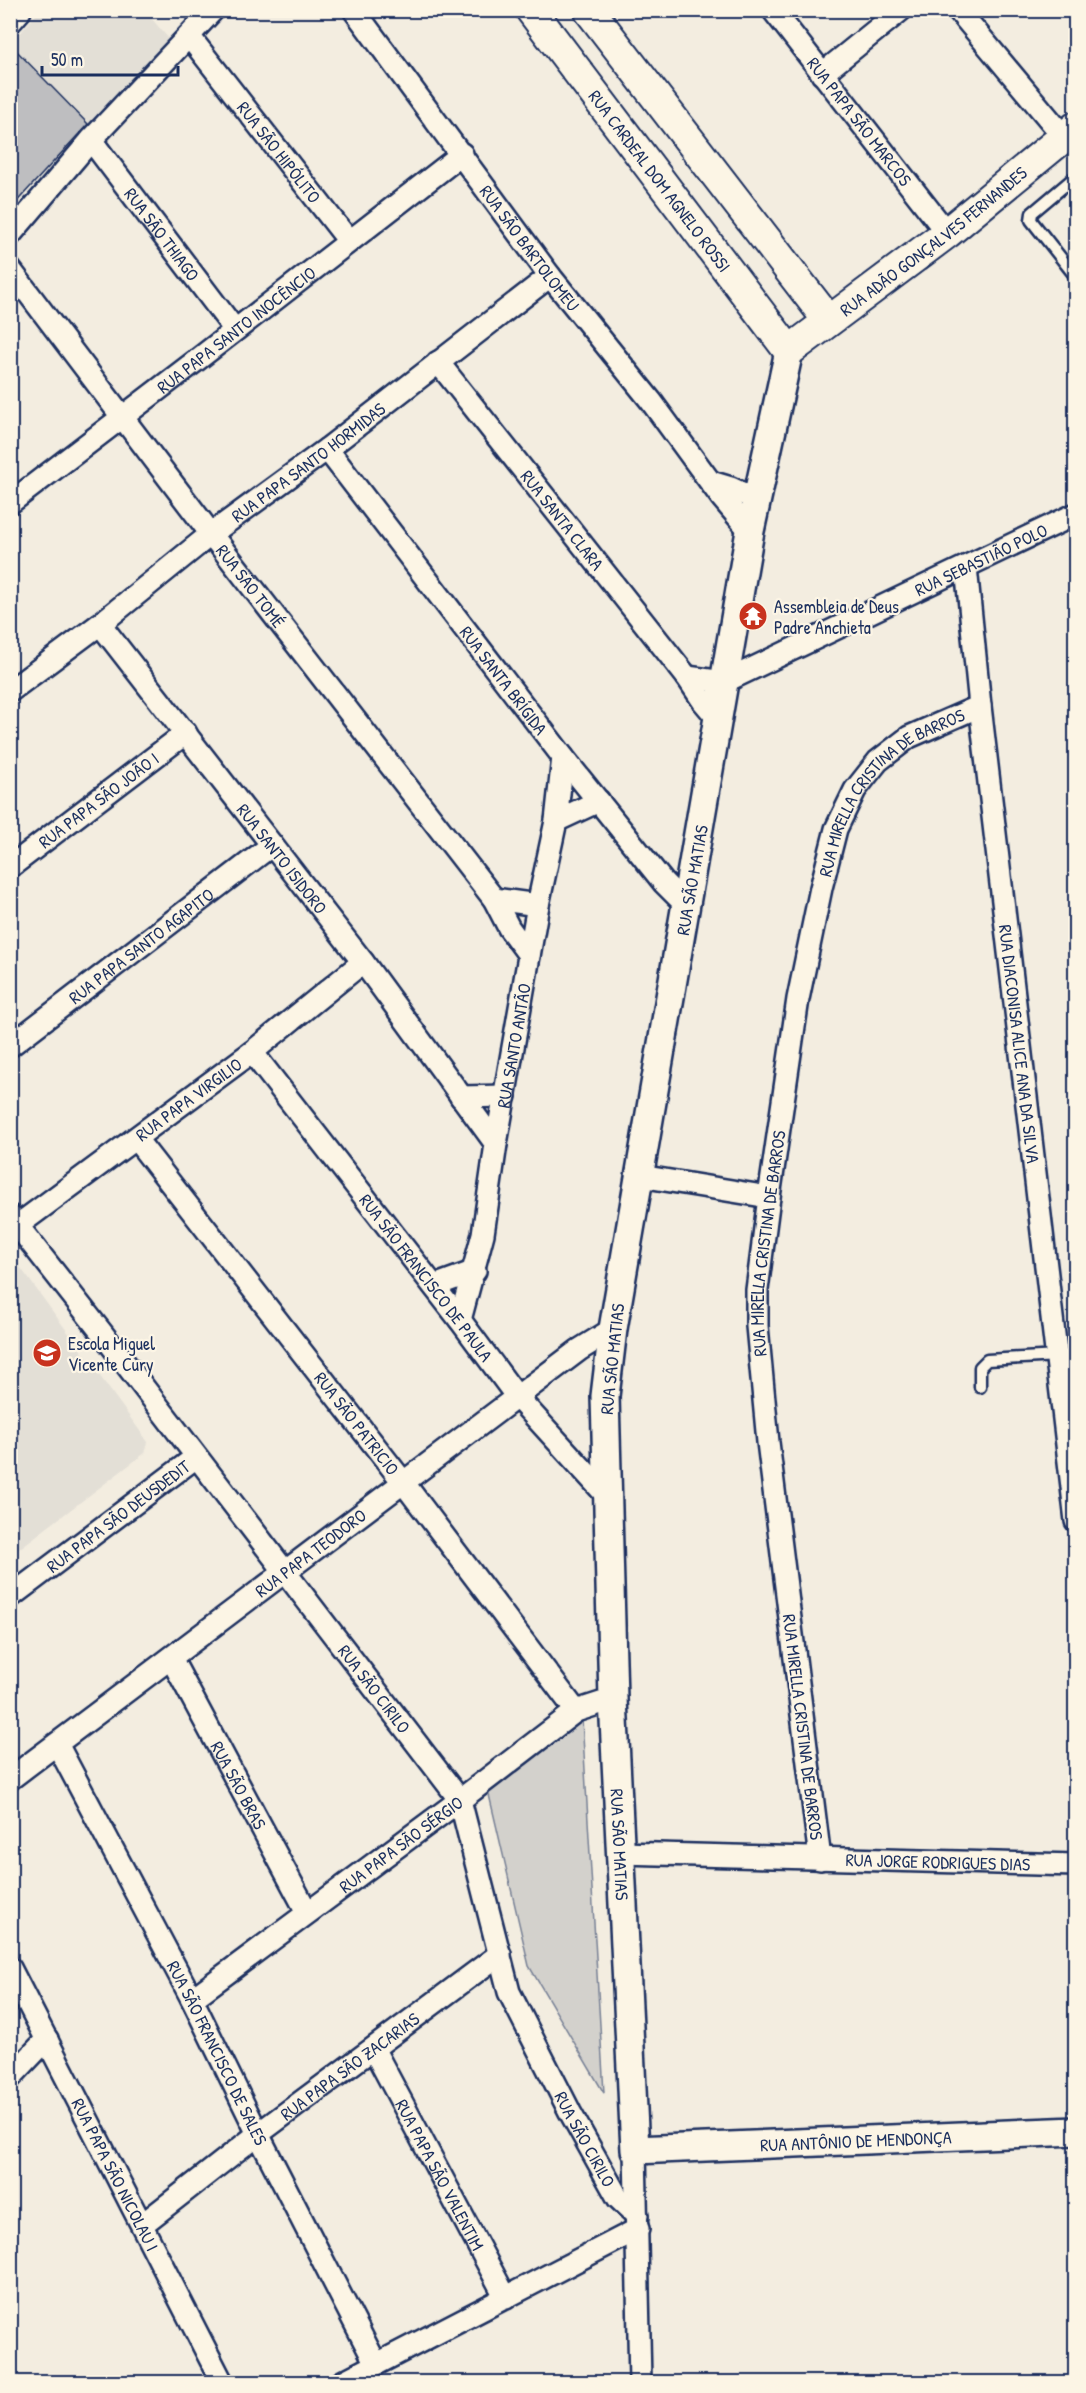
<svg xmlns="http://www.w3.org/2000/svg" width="1086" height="2393" viewBox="0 0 1086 2393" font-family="'Patrick Hand',sans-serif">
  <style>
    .built { fill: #e3dfd6 }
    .green { fill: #d3d1cc; stroke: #778095; stroke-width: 1.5 }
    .building { fill: #bebec0; stroke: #1b2f5e; stroke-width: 1.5 }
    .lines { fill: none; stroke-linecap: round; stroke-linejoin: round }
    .service-casing { stroke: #1b2f5e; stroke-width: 15 }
    .minor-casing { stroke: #1b2f5e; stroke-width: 26 }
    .tertiary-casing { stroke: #1b2f5e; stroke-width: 32 }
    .secondary-casing { stroke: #1b2f5e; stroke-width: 34 }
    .service { stroke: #fcf5e5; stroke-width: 10 }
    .minor { stroke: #fcf5e5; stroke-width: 21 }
    .tertiary { stroke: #fcf5e5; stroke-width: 27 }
    .secondary { stroke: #fcf5e5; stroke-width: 30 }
    .labels { text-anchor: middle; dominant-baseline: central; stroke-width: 4.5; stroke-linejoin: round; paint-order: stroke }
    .street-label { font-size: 18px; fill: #1b2f5e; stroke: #fcf5e5 }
    .poi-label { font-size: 18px; fill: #1b2f5e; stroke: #fcf5e5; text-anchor: start }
  </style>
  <rect width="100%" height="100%" fill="#f3ede0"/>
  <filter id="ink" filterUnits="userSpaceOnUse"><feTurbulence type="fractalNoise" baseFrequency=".0167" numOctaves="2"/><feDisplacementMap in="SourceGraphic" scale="12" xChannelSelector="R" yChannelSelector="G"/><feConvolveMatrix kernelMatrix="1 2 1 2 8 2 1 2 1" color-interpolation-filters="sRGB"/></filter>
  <g filter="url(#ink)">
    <path class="built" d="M40 10 145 11 169 39 167 48 90 126 11 44Z
      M11 1260 18 1264 148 1442 145 1453 11 1555Z"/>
    <path class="green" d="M582 1719 604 2093 529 1966 487 1786Z"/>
    <path class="building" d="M10 44 88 124 10 209Z"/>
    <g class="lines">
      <g class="service-casing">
        <path id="service" d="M1076 176 1032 213 1031 220 1076 277
          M980 1387V1367L987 1360 1076 1355"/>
      </g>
      <g class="minor-casing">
        <g id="minor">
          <path id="s1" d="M354 10 550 276 651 401 722 498 750 531"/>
          <path id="s2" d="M773 10 947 233"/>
          <path d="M958 10 1064 137"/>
          <path id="s3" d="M189 36 349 241"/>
          <path d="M822 74 901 10"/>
          <path id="s4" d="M91 140 235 330"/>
          <path d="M10 235 91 140 213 10"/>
          <path id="s5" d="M10 269 211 534 494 899 509 928 529 955"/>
          <path id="s6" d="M438 362 687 677 703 701 719 720"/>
          <path id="s7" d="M327 449 563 757 664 883 687 906"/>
          <path d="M711 482 731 488 757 500"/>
          <path id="s8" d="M10 503 197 360 462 154"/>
          <path id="s9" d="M966 567 980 706 1076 1521"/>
          <path id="s10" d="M100 624 363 962 496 1144"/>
          <path id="s11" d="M687 677 724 682 1076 514"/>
          <path id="s12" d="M10 691 100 624 211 534 327 449 550 276"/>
          <path d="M556 821 599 801"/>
          <path id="s13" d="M10 867 186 733"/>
          <path d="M494 899 538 905"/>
          <path id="s14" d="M10 1046 272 845"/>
          <path id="s15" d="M252 1052 460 1320 517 1397 608 1497"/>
          <path d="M461 1097 505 1096"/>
          <path id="s16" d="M136 1139 403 1482 576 1711"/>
          <path d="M640 1176 769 1197"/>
          <path id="s17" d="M10 1216 102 1333 460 1800 509 1992 570 2112 618 2198 637 2216"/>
          <path id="s18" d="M10 1231 252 1052 363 962"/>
          <path d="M434 1286 475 1271"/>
          <path id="s19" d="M460 1320 483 1234 496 1144 538 905 556 821 563 757"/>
          <path id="s20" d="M10 1597 196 1457"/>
          <path id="s21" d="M171 1658 307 1912"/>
          <path id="s22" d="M57 1744 192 1999 258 2134 376 2364"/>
          <path id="s23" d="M10 1779 579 1350 613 1329"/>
          <path id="s24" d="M620 1853 1076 1865"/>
          <path id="s25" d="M820 1859 768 1442 757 1326V1290L769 1197 798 999 821 888 836 829 855 790 878 761 909 737 980 706"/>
          <path id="s26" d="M10 1968 222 2382"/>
          <path id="s27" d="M192 1999 460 1800 576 1711 613 1699"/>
          <path id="s28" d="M374 2050 506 2298"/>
          <path d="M10 2078 47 2039"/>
          <path d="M635 2150 640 2382"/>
          <path id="s29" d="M143 2224 258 2134 500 1954"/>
          <path d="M342 2382 638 2229"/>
        </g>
      </g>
      <g class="tertiary-casing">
        <g id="tertiary">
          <path d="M10 18 17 10"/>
          <path id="s30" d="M789 351 750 531 613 1329 605 1396 613 1699 635 2150 1076 2131"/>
        </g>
      </g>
      <g class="secondary-casing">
        <g id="secondary">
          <path id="s31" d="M531 10 789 351 947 233 1076 127"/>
          <path d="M589 10 828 320"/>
        </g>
      </g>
      <use href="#service" class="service"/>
      <use href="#minor" class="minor"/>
      <use href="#tertiary" class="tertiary"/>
      <use href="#secondary" class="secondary"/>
    </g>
  </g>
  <defs>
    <g id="temple-disc" transform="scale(1.5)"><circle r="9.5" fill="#c8321e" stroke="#fcf5e5"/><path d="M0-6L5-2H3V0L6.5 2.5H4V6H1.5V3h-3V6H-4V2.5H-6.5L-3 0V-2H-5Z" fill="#fff"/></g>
    <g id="school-disc" transform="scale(1.5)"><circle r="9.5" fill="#c8321e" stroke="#fcf5e5"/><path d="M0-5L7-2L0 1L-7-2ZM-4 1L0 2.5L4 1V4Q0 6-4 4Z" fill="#fff"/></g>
  </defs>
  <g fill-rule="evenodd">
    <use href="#temple-disc" x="753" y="616"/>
    <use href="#school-disc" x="47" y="1353"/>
  </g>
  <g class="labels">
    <g class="street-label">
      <text stroke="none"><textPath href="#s2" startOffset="141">RUA PAPA SÃO MARCOS</textPath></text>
      <text stroke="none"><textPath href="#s3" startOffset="147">RUA SÃO HIPÓLITO</textPath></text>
      <text stroke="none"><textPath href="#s31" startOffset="214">RUA CARDEAL DOM AGNELO ROSSI</textPath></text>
      <text stroke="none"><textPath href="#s4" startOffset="118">RUA SÃO THIAGO</textPath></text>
      <text stroke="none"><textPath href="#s31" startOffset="609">RUA ADÃO GONÇALVES FERNANDES</textPath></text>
      <text stroke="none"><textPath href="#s1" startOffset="296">RUA SÃO BARTOLOMEU</textPath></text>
      <text stroke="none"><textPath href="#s8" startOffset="285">RUA PAPA SANTO INOCÊNCIO</textPath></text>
      <text stroke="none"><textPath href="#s12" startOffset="376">RUA PAPA SANTO HORMIDAS</textPath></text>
      <text stroke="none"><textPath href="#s6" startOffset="201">RUA SANTA CLARA</textPath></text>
      <text stroke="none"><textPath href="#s11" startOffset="322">RUA SEBASTIÃO POLO</textPath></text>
      <text stroke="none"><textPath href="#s5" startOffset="398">RUA SÃO TOMÉ</textPath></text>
      <text stroke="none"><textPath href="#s7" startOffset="291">RUA SANTA BRÍGIDA</textPath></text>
      <text stroke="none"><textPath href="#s25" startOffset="1106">RUA MIRELLA CRISTINA DE BARROS</textPath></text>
      <text stroke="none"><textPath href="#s13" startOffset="111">RUA PAPA SÃO JOÃO I</textPath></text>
      <text stroke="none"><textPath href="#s10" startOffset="297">RUA SANTO ISIDORO</textPath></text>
      <text transform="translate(692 880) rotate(-80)">RUA SÃO MATIAS</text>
      <text stroke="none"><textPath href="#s14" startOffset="165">RUA PAPA SANTO AGAPITO</textPath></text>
      <text stroke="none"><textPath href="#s9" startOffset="480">RUA DIACONISA ALICE ANA DA SILVA</textPath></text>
      <text stroke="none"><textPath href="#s19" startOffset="280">RUA SANTO ANTÃO</textPath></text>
      <text stroke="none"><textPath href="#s18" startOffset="222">RUA PAPA VIRGILIO</textPath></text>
      <text stroke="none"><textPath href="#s25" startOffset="620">RUA MIRELLA CRISTINA DE BARROS</textPath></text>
      <text stroke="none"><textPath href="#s15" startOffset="285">RUA SÃO FRANCISCO DE PAULA</textPath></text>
      <text transform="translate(612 1359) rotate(-84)">RUA SÃO MATIAS</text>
      <text stroke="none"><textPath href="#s16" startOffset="360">RUA SÃO PATRICIO</textPath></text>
      <text stroke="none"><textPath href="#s20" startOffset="135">RUA PAPA SÃO DEUSDEDIT</textPath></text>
      <text stroke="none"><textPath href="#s23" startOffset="376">RUA PAPA TEODORO</textPath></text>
      <text stroke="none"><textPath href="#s17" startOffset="597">RUA SÃO CIRILO</textPath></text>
      <text transform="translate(803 1727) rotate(83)">RUA MIRELLA CRISTINA DE BARROS</text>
      <text stroke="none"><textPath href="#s21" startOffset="144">RUA SÃO BRAS</textPath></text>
      <text stroke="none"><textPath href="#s27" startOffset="260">RUA PAPA SÃO SÉRGIO</textPath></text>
      <text stroke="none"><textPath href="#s30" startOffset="1510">RUA SÃO MATIAS</textPath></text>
      <text stroke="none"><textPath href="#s24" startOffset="318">RUA JORGE RODRIGUES DIAS</textPath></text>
      <text stroke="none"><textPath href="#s22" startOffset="348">RUA SÃO FRANCISCO DE SALES</textPath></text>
      <text stroke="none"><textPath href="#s29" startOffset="260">RUA PAPA SÃO ZACARIAS</textPath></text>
      <text stroke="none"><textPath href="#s17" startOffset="1101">RUA SÃO CIRILO</textPath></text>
      <text stroke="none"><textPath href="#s30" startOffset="2037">RUA ANTÔNIO DE MENDONÇA</textPath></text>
      <text stroke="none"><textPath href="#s28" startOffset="141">RUA PAPA SÃO VALENTIM</textPath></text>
      <text stroke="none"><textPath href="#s26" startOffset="232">RUA PAPA SÃO NICOLAU I</textPath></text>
    </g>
    <g class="poi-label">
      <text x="774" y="606">Assembleia de Deus<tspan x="774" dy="21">Padre Anchieta</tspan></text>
      <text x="68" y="1343">Escola Miguel<tspan x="68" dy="21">Vicente Cury</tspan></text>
    </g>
  </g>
  <rect width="1086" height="2393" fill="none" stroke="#fcf5e5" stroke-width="36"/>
  <rect x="18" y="18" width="1050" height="2357" fill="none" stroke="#1b2f5e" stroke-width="2" filter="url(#ink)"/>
  <path d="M42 66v9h136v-9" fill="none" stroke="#1b2f5e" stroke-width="3"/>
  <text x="51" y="66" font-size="18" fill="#1b2f5e" stroke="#fcf5e5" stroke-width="4.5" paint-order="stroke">50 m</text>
</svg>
